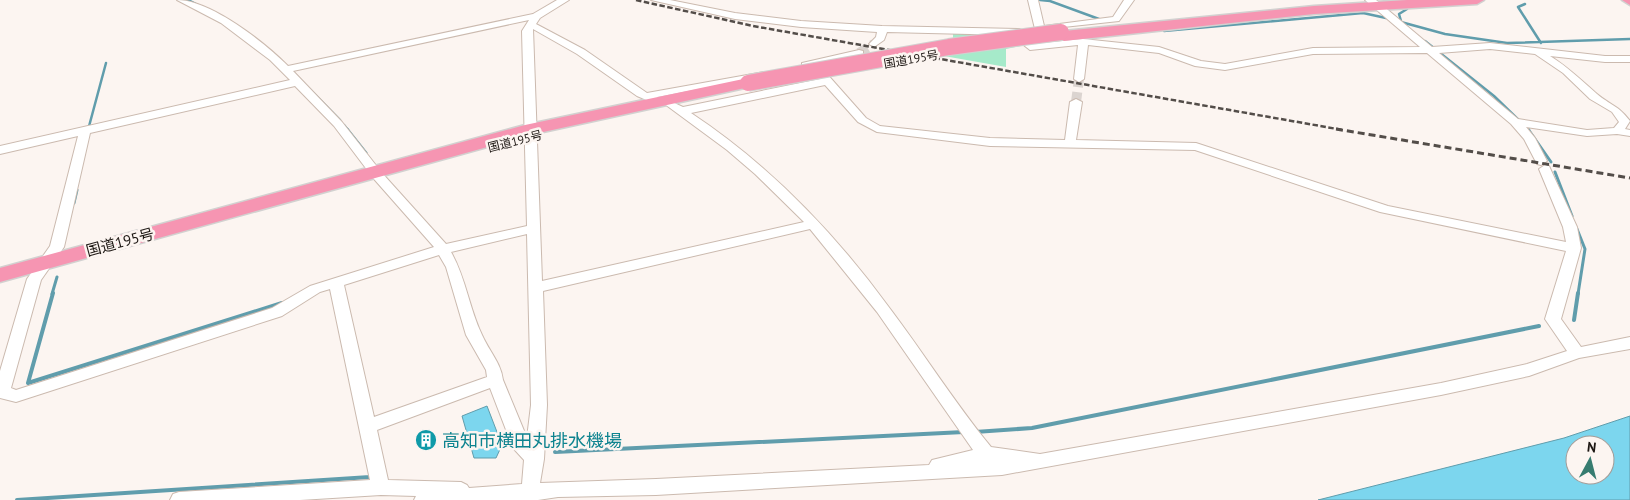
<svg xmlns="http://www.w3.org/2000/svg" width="1630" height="500" viewBox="0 0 1630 500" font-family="'PT Sans','Noto Sans JP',sans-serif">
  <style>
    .green { fill: #a6eaca }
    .water { fill: #7cd6ee; stroke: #609dac; fill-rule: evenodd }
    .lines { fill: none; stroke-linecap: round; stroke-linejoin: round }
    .stream-far2 { stroke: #609dac; stroke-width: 2.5 }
    .stream-far1 { stroke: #609dac; stroke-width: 3 }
    .stream { stroke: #609dac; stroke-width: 4 }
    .minor-tunnel { stroke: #dbd4d0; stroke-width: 10; stroke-dasharray: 10 5; stroke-linecap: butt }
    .minor-casing { stroke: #cbbaaf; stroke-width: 2 }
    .highway-casing { stroke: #d2d1d0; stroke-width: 3 }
    .minor { fill: #fff; fill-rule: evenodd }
    .highway { fill: #f695b2; fill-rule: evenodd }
    .rail-far1 { stroke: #534d49; stroke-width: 2.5; stroke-dasharray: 5.5 2.5; stroke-linecap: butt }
    .rail { stroke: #534d49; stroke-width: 3; stroke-dasharray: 7 4; stroke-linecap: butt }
    .highway-bridge-casing { stroke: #d2d1d0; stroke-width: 18; stroke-linecap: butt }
    .highway-bridge { stroke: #f695b2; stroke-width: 16 }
    .labels { text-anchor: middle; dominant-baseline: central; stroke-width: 5; stroke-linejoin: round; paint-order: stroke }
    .far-street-label { font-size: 12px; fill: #1d1713; stroke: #fcf5f1 }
    .street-label { font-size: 15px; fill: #1d1713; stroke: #fcf5f1 }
    .near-culture-label { font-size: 18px; fill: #0d838f; stroke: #fcf5f1; text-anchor: start }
  </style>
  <rect width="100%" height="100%" fill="#fcf5f1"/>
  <path class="green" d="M953 32 1010 34 1021 46 1006 49V67L927 53 953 42Z"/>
  <path class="water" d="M487 406 502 445 496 458H474L462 416Z
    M1630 416V500H1318L1564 438ZM1575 445H1605V475H1575Z"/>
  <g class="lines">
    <path class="stream-far2" d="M188 0 198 5
      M1040 0 1050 1 1099 19
      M1525 4 1518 7 1541 43
      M1401 21 1399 14 1407 9
      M1401 22 1445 34 1507 43 1630 39
      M1164 31 1363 13 1386 18
      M1425 41 1494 96 1529 130
      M292 71 340 120
      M344 125 348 130
      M88 130 106 63"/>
    <path class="stream-far1" d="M347 129 366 153
      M1528 129 1551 162
      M1555 172 1572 216
      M74 203 77 190
      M1577 229 1585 249 1578 294
      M52 294 57 277"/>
    <path class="stream" d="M53 293 28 383 282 303
      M1574 320 1578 293
      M975 432 1032 428 1539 326
      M555 452 964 432
      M17 500 370 477V475"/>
    <path class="minor-tunnel" d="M859 53 874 44
      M1076 102 1079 79"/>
    <g class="minor-casing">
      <path id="minor" d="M177 0C211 0 265 43 288 66L533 14 557 0H569L540 18 536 24 585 50 647 93 764 72 765 74 760 77 657 97 661 101 656 104 637 96 577 54 533 29 542 281 804 222 755 174 727 150 666 105 672 102 683 107 820 79 809 67H802V63L859 50 863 51V55L819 65 866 118 880 126 990 138 1065 140 1070 102 1076 99 1082 102 1076 140 1196 143 1388 206 1566 242 1563 227 1539 169 1545 165 1549 166 1577 227 1581 248 1561 319 1581 347 1630 337V349L1579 358 1529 376 1441 395 1002 475 656 495 558 497 538 500H414L416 496 381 495 300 500H170L173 494 179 492 370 480 330 289 320 292 282 316 16 402 0 398V371L27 279 50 246 78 136 0 154V146L290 80 270 60 221 23ZM529 20 522 31 527 226 446 244 382 173 342 122 293 71ZM825 85 858 122 877 132 990 146 1195 150 1380 212 1566 251 1545 319 1567 351 1527 364 1441 383 1040 454 991 447C954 402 923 352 888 306 833 231 768 164 691 113ZM295 86 334 126 374 179 434 247 310 286 272 308 16 390 11 388 41 280 64 247 90 133ZM810 229 877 312 973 450 932 460 929 465 656 479 540 483 544 459 547 405 543 291ZM527 234 531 405 527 438 503 380C501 363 489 351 482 335 469 308 466 278 451 252ZM439 255 446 267 466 335 486 370 487 377 374 417 344 285ZM490 388 513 448 524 460 522 484 469 488 467 485 461 482 388 480 377 430Z
        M651 0H670L735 13 801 21 882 26 1019 29 1022 30V34L1032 44 1083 39 1159 47 1201 61 1225 64 1313 48 1420 47 1365 0H1376L1432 47 1490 43 1605 56H1630V62H1605L1550 56C1568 67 1581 80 1597 94 1610 105 1618 105 1630 121L1625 129 1630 130V136L1617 134 1587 136 1526 127 1535 138 1547 161 1541 165 1537 164 1524 139 1511 124 1427 53 1313 54 1225 70 1195 66 1159 53 1088 45 1084 79 1079 82 1074 79 1078 45 1030 50 1011 35 887 32 884 40 874 47 869 44 876 37 877 32 801 27 735 19ZM1490 49 1535 54 1563 73 1590 99 1612 112 1619 122 1614 128 1587 130 1518 119 1439 53Z
        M1028 0H1038L1044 26 1113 17 1124 0H1134L1119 21 1045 29 1040 32 1035 29Z"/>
    </g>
    <g class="highway-casing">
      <path id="highway" d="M1407 0H1484L1477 4 1314 14 1064 41 1056 36 1064 31 1314 6Z
        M1622 0H1630V5Z
        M748 78 754 80 756 83 754 86 534 134 0 282V268L525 125Z"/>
    </g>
    <use href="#minor" class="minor"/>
    <use href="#highway" class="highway"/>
    <path class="rail-far1" d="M636 0 753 26 1343 130"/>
    <path class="rail" d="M1336 129 1630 178"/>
    <g class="highway-bridge-casing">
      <path id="highway-bridge" d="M748 83 949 47 1061 32"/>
    </g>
    <use href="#highway-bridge" class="highway-bridge"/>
  </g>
  <defs>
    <g id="building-disc" transform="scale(1.125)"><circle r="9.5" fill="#0f9aa8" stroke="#fcf5f1"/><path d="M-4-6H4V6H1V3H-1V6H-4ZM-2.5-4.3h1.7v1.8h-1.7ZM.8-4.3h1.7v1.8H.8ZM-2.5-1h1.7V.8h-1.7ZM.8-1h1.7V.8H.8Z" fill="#fff"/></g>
  </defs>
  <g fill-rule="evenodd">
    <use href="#building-disc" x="426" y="440"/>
  </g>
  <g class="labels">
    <g class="far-street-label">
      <text transform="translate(911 59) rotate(-10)">国道195号</text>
      <text transform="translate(515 141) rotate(-14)">国道195号</text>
    </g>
    <g class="street-label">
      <text transform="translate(120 242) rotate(-15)">国道195号</text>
    </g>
    <g class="near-culture-label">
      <text x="442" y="440">高知市横田丸排水機場</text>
    </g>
  </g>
  <g transform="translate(1590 460) rotate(7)"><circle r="24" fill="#fcf5f1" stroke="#a39c98"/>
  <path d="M0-4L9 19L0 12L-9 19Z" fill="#377c70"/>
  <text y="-8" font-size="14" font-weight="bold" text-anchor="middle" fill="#1d1713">N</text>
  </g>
</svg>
